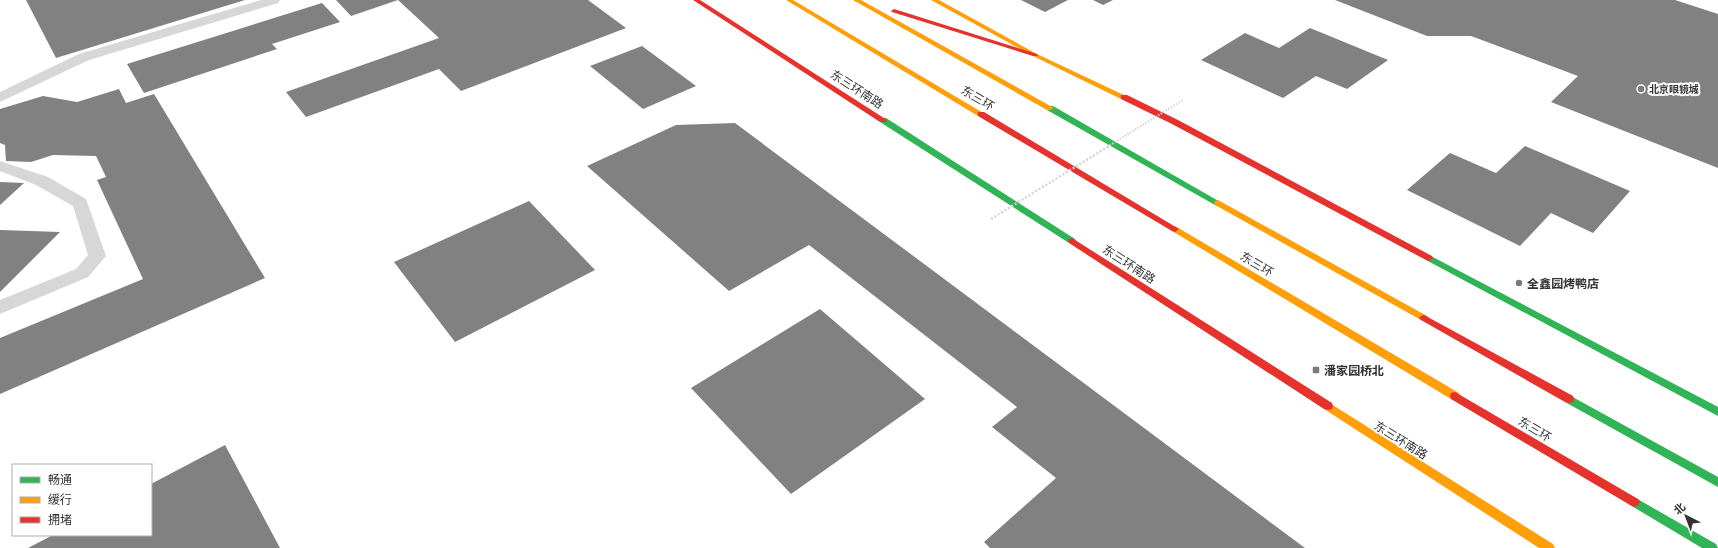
<svg xmlns="http://www.w3.org/2000/svg" width="1718" height="548" viewBox="0 0 1718 548" font-family="Inter,'Noto Sans SC',sans-serif">
  <style>
    .building { fill: #818181 }
    .lines { fill: none; stroke-linecap: round; stroke-linejoin: round }
    .lane { fill: #d7d7d7; fill-rule: evenodd }
    .fast { fill: #30b455; fill-rule: evenodd }
    .slow { fill: #ff9f0a; fill-rule: evenodd }
    .jam { fill: #e5322d; fill-rule: evenodd }
    .path-bridge-far1 { stroke: #d5d5d5; stroke-width: 2; stroke-dasharray: 1.5 1.5; stroke-linecap: butt }
    .path-bridge { stroke: #d5d5d5; stroke-width: 2.5; stroke-dasharray: 2 2; stroke-linecap: butt }
    .poi-dot { fill: #7a7a7a; stroke: #fff; stroke-width: 1.5 }
    .labels { text-anchor: middle; dominant-baseline: central; stroke-width: 4; stroke-linejoin: round; paint-order: stroke }
    .far-poi-label { font-size: 10px; font-weight: bold; fill: #333; stroke: #fff; text-anchor: start }
    .street-label { font-size: 12px; fill: #333; stroke: #fff }
    .poi-label { font-size: 12px; font-weight: bold; fill: #333; stroke: #fff; text-anchor: start }
  </style>
  <rect width="100%" height="100%" fill="#fff"/>
  <path class="building" d="M26 0H245L56 58Z
    M336 0H398L351 16Z
    M398 0H588L626 28 461 91 439 69 306 117 286 92 439 38Z
    M1021 0H1068L1045 12Z
    M1093 0H1113L1103 5Z
    M1335 0H1675L1718 14V168L1551 102 1578 76 1471 36H1427Z
    M322 3 340 22 272 44 277 49 144 93 127 64Z
    M1310 28 1388 60 1347 89 1316 76 1283 98 1201 60 1245 33 1279 48Z
    M642 46 696 86 643 109 590 66Z
    M119 89 126 103 154 94 265 278 0 394V338L143 279 97 180 106 177 96 156 53 155 31 162 6 161 5 145 0 143V109L43 96 77 102Z
    M735 123 1305 548H990L984 542 1056 478 992 427 1017 407 809 245 729 291 587 166 676 125Z
    M1525 146 1630 191 1593 233 1551 213 1520 246 1407 190 1450 153 1496 173Z
    M0 182 24 183 0 205Z
    M529 201 595 270 455 342 394 262Z
    M0 230 60 232 0 292Z
    M820 309 925 399 791 494 691 388Z
    M225 445 280 548H28L53 535H151V484Z"/>
  <g class="lines">
    <path class="lane" d="M261 0H280L278 3 89 60 0 102V92L79 54Z
      M0 161 48 177 86 199 106 256 88 277 0 314V300L76 269 88 255 73 206 36 185 0 171Z"/>
    <path class="fast" d="M1047 106H1053L1222 203 1218 206 1215 205 1047 110Z
      M880 118H886L1075 239 1076 241 1075 243H1069L880 122Z
      M1429 255 1718 407V416L1426 260 1425 258Z
      M1569 395 1718 477V487L1565 402 1564 399 1565 396Z
      M1634 497 1716 544 1718 548H1702L1630 505 1628 502 1630 499Z"/>
    <path class="slow" d="M786 0H793L985 114 984 116H978Z
      M853 0H861L1054 108 1050 110H1047Z
      M931 0H939L1037 54 1128 97 1127 99H1121L1033 56Z
      M1218 200 1427 316 1429 318 1427 320H1421L1215 205 1214 203 1215 201Z
      M1175 226 1459 393 1460 396 1459 399 1455 400 1451 399 1172 231 1171 229Z
      M1328 402 1553 544 1555 548H1539L1324 409 1323 406 1324 403Z"/>
    <path class="jam" d="M693 0H700L887 120 886 122H880Z
      M894 9 1037 54 1038 55 1037 56H1033L892 12 891 11Z
      M1121 95H1127L1178 120 1432 256 1433 258 1429 261 1426 260 1172 124 1121 99Z
      M978 112H984L1179 229 1175 232 1172 231 978 116Z
      M1072 238 1332 403 1333 406 1332 409 1328 410 1324 409 1069 243 1068 241 1069 239Z
      M1424 315 1573 396 1574 399 1573 402 1569 403 1565 402 1421 320 1419 318 1421 316Z
      M1455 392 1638 499 1640 502 1638 505 1634 507 1630 505 1451 399 1450 396 1451 393Z"/>
    <path class="path-bridge-far1" d="M1107 147 1183 100"/>
    <path class="path-bridge" d="M991 219 1109 146"/>
  </g>
  <g class="poi-dot">
    <circle cx="1641" cy="89" r="4"/>
    <circle cx="1519" cy="283" r="4"/>
    <rect x="1312" y="366" width="8" height="8" rx="2"/>
  </g>
  <g class="labels">
    <g class="far-poi-label">
      <text x="1649" y="89">北京眼镜城</text>
    </g>
    <g class="street-label">
      <text transform="translate(857 89) rotate(33)">东三环南路</text>
      <text transform="translate(978 98) rotate(31)">东三环</text>
      <text transform="translate(1129 264) rotate(33)">东三环南路</text>
      <text transform="translate(1257 264) rotate(31)">东三环</text>
      <text transform="translate(1535 429) rotate(31)">东三环</text>
      <text transform="translate(1401 440) rotate(32)">东三环南路</text>
    </g>
    <g class="poi-label">
      <text x="1527" y="283">全鑫园烤鸭店</text>
      <text x="1324" y="370">潘家园桥北</text>
    </g>
  </g>
  <rect x="12" y="464" width="140" height="72" fill="#ffffff" stroke="#adadad"/>
  <rect x="20" y="477" width="20" height="6" fill="#30b455" stroke="#adadad"/>
  <text x="48" y="484" font-size="12" fill="#333333">畅通</text>
  <rect x="20" y="497" width="20" height="6" fill="#ff9f0a" stroke="#adadad"/>
  <text x="48" y="504" font-size="12" fill="#333333">缓行</text>
  <rect x="20" y="517" width="20" height="6" fill="#e5322d" stroke="#adadad"/>
  <text x="48" y="524" font-size="12" fill="#333333">拥堵</text>
  <g transform="translate(1686 516) rotate(318)" stroke="#ffffff" stroke-width="3" paint-order="stroke">
  <path d="M0-3L7 15L0 10L-7 15Z" fill="#333333"/>
  <text y="-6" font-size="11" font-weight="bold" text-anchor="middle" fill="#333333">北</text>
  </g>
</svg>
